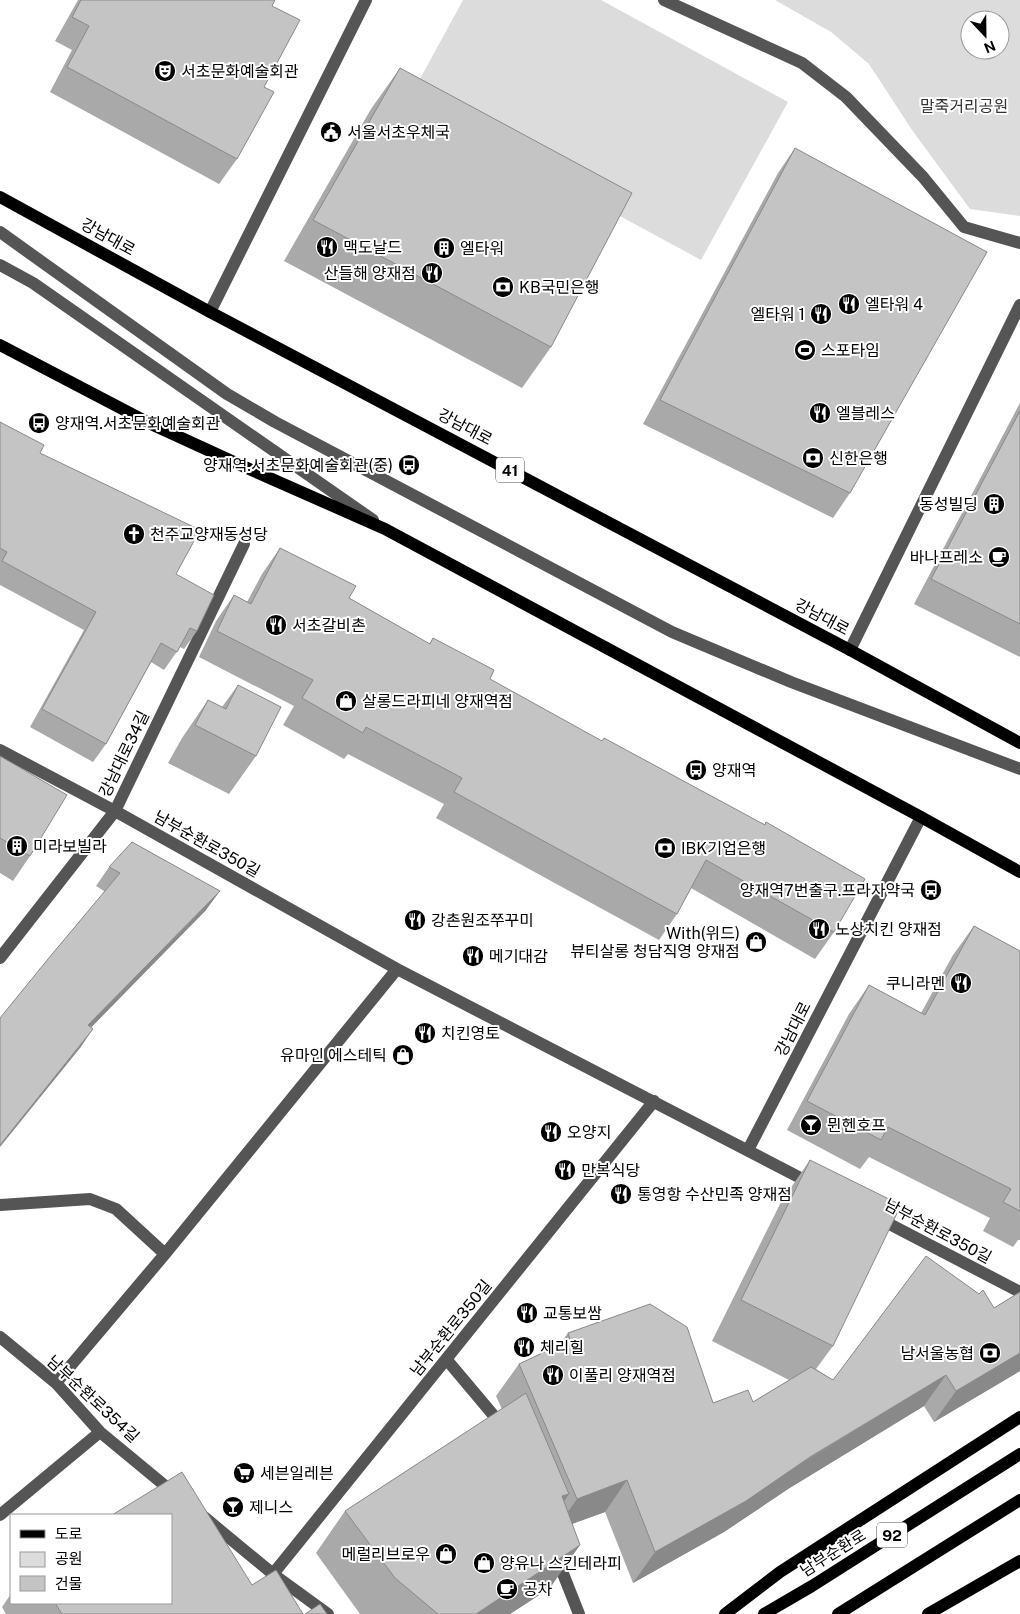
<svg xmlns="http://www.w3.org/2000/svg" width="1020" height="1614" viewBox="0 0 1020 1614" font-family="'Public Sans','Noto Sans KR',sans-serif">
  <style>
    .green { fill: #dcdcdc; fill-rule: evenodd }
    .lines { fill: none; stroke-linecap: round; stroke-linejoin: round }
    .minor { stroke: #555; stroke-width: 12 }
    .major { stroke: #000; stroke-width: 12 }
    .wall { fill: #a9a9a9 }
    .shaded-wall { fill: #898989 }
    .building { fill: #c4c4c4; stroke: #898989 }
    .labels { text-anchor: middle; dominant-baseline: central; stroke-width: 4; stroke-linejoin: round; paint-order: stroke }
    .shield { fill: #fff; stroke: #4c4c4c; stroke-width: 1 }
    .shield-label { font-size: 15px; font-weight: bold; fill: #000 }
    .poi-label { font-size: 16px; fill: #000; stroke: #fff; text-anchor: start }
    .park-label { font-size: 16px; fill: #333; stroke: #fff }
    .street-label { font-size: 16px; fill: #000; stroke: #fff }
  </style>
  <rect width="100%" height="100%" fill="#fff"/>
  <path class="green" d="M463 0H601L788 102 701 260 408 101Z
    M775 0H1020V216L970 209 912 130 869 64 831 32ZM970 20H1000V50H970Z"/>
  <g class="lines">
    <path class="minor" d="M664 0 802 63 846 97 923 177 964 227 1020 243
      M0 232 227 394 275 422 672 632 791 682 1020 769
      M0 265 33 283 373 520
      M210 312 366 0
      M850 650 1020 305
      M0 750 115 811 397 969 814 1185
      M0 958 115 811 244 544
      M748 1150 921 817
      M0 1205 90 1199 116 1209 165 1254
      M876 1217 1020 1292
      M0 1337 56 1383 100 1432 175 1494
      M447 1360 500 1423 502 1429
      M56 1383 165 1254 397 969
      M0 1515 100 1432
      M204 1517 273 1574 328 1614
      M556 1556 579 1614
      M273 1574 654 1101"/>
    <path class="major" d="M0 197 210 312 850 650 1020 743
      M0 345 151 424 247 468 385 529 921 817 1020 872
      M725 1614 780 1572 1020 1417
      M764 1614 812 1586 1020 1454
      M838 1614 1020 1500
      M928 1614 1020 1561"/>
  </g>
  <path class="wall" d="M78 0H275L272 6 264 87 237 159 219 184 50 92 72 50 55 41Z
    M400 68 551 347 522 388 284 261 371 109Z
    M795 148 850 493 833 518 643 424 778 173Z
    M1020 403V657L914 604Z
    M0 422 40 453 176 574 197 631 184 649 180 647 164 670 151 662 106 744 93 762 30 727 84 630 0 585Z
    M280 548 349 598 429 644 433 638 834 932 815 959 691 888 677 914 659 940 436 818 444 804 348 754 344 759 283 725 294 706 199 657 216 621 234 595 247 602 262 574Z
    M238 685 256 756 229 794 168 763 182 738 208 700 222 707Z
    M0 756 30 856 13 881 0 873Z
    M109 867 206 910 91 1027 80 1048 104 891 96 886Z
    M974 926 1020 951V1240H1018L1013 1247 983 1231 990 1218 869 1157 860 1169 787 1130 849 1014 869 985 921 1013 953 955Z
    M810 1160 833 1346 816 1369 833 1380 994 1308 1020 1292V1371L934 1422 924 1406 788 1489 724 1532 633 1583 605 1512 572 1524 550 1588 510 1614H360L316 1553 345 1511 502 1409 496 1396 519 1364 559 1345 568 1333 713 1403 753 1402 789 1380 712 1341 781 1202Z
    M252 1585 303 1614H6L2 1607 11 1594V1603H171Z"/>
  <path class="shaded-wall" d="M220 891 206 910 75 1044 88 1025Z
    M93 1029 80 1048 0 1147V1145Z
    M1020 1353V1371L934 1422 956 1391Z
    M946 1375 924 1406 788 1489 724 1532 633 1583 655 1552Z
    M627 1480 605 1512 555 1530 577 1499Z
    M569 1494 540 1536 562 1496Z
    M580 1545 550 1588 510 1614H476Z"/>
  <path class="building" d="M81 0H275L272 6 300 20 264 87 274 92 237 159 67 67 89 26 72 17Z
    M400 68 632 193 551 347 313 220Z
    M795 148 987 252 850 493 660 400Z
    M1020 411V624L931 579Z
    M0 422 44 445 40 453 200 530 176 574 214 595 197 631 190 628 177 652 161 643 106 744 42 709 96 612 2 561 7 552 0 548Z
    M280 548 356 586 349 598 430 644 433 638 494 670 490 679 602 741 604 738 765 825 766 822 865 879 834 932 706 860 677 914 454 792 462 778 366 727 363 733 302 698 313 680 217 631 234 595 251 604Z
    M238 685 281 707 256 756 195 725 208 700 226 709Z
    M0 756 67 795 30 856 0 838Z
    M132 842 220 891 88 1025 93 1029 0 1145V1018L48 959 120 873 109 867Z
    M974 926 1020 951V1211L1003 1202 1011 1189 888 1127 881 1140 807 1101 869 985 925 1015Z
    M810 1160 901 1205 833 1346 741 1300Z
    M926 1256 979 1294 983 1290 994 1308 1020 1292V1353L956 1391 946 1375 810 1457 746 1501 655 1552 627 1480 577 1499 519 1364 570 1340 568 1333 650 1304 687 1327 713 1403 748 1390 753 1402 811 1367 833 1380Z
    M526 1393 569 1494 562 1496 580 1545 476 1614H438L395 1578 345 1511Z
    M182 1472 252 1585 276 1570 303 1614H62L55 1603H171V1515H112Z
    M320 1604 327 1614H305Z"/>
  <defs>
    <g id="theatre-disc" transform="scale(1.125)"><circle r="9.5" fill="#000" stroke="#fff"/><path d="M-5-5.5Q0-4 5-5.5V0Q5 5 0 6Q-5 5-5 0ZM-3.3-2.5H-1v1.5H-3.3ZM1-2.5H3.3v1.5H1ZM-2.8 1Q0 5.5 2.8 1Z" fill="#fff"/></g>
    <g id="civic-disc" transform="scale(1.125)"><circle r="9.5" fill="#000" stroke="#fff"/><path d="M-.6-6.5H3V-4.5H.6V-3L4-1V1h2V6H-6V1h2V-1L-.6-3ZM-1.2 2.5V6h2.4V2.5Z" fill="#fff"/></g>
    <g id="restaurant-disc" transform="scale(1.125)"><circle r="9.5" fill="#000" stroke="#fff"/><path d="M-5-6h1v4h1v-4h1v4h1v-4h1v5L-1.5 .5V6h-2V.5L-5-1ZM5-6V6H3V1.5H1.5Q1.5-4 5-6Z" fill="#fff"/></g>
    <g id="building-disc" transform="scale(1.125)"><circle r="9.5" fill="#000" stroke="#fff"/><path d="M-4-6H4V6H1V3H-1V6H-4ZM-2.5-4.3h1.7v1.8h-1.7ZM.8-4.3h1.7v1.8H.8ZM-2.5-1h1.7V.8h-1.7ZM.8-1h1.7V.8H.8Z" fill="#fff"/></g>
    <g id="bank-disc" transform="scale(1.125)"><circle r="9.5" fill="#000" stroke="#fff"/><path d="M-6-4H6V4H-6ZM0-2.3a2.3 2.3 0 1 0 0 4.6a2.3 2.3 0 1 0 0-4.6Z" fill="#fff"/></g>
    <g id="stadium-disc" transform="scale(1.125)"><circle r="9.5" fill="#000" stroke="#fff"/><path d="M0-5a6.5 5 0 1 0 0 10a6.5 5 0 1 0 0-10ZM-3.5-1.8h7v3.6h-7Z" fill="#fff"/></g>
    <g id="bus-disc" transform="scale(1.125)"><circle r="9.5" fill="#000" stroke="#fff"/><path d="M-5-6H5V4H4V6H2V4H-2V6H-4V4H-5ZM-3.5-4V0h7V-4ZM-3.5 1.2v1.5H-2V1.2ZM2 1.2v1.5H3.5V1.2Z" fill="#fff"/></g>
    <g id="church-disc" transform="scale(1.125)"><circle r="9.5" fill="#000" stroke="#fff"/><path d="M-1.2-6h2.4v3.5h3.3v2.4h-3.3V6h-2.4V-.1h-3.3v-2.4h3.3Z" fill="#fff"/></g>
    <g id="cafe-disc" transform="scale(1.125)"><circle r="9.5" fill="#000" stroke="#fff"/><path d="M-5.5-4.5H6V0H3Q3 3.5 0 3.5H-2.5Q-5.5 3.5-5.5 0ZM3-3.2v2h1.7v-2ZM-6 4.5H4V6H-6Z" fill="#fff"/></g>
    <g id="shop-disc" transform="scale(1.125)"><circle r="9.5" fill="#000" stroke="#fff"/><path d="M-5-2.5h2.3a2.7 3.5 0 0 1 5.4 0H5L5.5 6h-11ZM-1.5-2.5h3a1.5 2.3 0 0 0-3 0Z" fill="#fff"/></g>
    <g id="bar-disc" transform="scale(1.125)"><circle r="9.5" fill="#000" stroke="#fff"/><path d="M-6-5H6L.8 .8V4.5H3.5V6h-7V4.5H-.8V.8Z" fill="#fff"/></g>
    <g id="supermarket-disc" transform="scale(1.125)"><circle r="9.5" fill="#000" stroke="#fff"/><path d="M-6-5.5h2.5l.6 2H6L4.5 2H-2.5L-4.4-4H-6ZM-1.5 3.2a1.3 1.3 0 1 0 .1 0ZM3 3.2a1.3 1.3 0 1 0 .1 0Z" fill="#fff"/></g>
  </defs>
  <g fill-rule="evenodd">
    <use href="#theatre-disc" x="165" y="71"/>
    <use href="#civic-disc" x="331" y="132"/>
    <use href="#restaurant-disc" x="327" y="247"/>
    <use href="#building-disc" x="444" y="248"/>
    <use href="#restaurant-disc" x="432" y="273"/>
    <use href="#bank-disc" x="503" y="287"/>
    <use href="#restaurant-disc" x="849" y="304"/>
    <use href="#restaurant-disc" x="821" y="314"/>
    <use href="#stadium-disc" x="805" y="350"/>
    <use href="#restaurant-disc" x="820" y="413"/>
    <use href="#bus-disc" x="39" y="423"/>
    <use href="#bank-disc" x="813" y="458"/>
    <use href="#bus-disc" x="409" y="465"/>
    <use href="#building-disc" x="994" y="504"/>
    <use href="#church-disc" x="134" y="534"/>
    <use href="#cafe-disc" x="999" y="557"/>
    <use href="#restaurant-disc" x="276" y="625"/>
    <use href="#shop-disc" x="346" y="701"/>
    <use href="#bus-disc" x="696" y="770"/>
    <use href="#building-disc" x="17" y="846"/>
    <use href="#bank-disc" x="665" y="848"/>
    <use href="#bus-disc" x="931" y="890"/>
    <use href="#restaurant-disc" x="415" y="920"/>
    <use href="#restaurant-disc" x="819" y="929"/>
    <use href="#shop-disc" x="756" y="942"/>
    <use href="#restaurant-disc" x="473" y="956"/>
    <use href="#restaurant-disc" x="961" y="983"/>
    <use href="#restaurant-disc" x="425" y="1033"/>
    <use href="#shop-disc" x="403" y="1055"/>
    <use href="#bar-disc" x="811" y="1125"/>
    <use href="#restaurant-disc" x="551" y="1132"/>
    <use href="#restaurant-disc" x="565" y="1170"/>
    <use href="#restaurant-disc" x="621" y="1194"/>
    <use href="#restaurant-disc" x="527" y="1313"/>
    <use href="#restaurant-disc" x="524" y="1347"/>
    <use href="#bank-disc" x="990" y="1353"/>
    <use href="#restaurant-disc" x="553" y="1375"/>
    <use href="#supermarket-disc" x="244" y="1473"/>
    <use href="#bar-disc" x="233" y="1507"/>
    <use href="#shop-disc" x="446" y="1554"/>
    <use href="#shop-disc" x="484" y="1563"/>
    <use href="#cafe-disc" x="507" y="1589"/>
  </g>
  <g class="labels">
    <g class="shield">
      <rect x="496" y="457.5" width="28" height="25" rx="4"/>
      <rect x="877" y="1522.5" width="30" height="25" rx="4"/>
    </g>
    <g class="shield-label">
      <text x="510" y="470">41</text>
      <text x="892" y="1535">92</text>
    </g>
    <g class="poi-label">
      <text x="181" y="71">서초문화예술회관</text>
      <text x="347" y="132">서울서초우체국</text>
      <text x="343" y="247">맥도날드</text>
      <text x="460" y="248">엘타워</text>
      <text x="416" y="273" text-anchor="end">산들해 양재점</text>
      <text x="519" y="287">KB국민은행</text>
      <text x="865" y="304">엘타워 4</text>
      <text x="805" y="314" text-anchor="end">엘타워 1</text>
      <text x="821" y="350">스포타임</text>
      <text x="836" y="413">엘블레스</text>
      <text x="55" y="423">양재역.서초문화예술회관</text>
      <text x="829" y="458">신한은행</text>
      <text x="393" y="465" text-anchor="end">양재역.서초문화예술회관(중)</text>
      <text x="978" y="504" text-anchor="end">동성빌딩</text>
      <text x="150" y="534">천주교양재동성당</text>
      <text x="983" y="557" text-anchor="end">바나프레소</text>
      <text x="292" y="625">서초갈비촌</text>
      <text x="362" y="701">살롱드라피네 양재역점</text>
      <text x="712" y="770">양재역</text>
      <text x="33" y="846">미라보빌라</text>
      <text x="681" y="848">IBK기업은행</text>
      <text x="915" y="890" text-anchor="end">양재역7번출구.프라자약국</text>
      <text x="431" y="920">강촌원조쭈꾸미</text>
      <text x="835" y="929">노상치킨 양재점</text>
      <text x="740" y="933" text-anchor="end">With(위드)<tspan x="740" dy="18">뷰티살롱 청담직영 양재점</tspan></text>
      <text x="489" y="956">메기대감</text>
      <text x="945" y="983" text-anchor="end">쿠니라멘</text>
      <text x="441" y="1033">치킨영토</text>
      <text x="387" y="1055" text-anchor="end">유마인 에스테틱</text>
      <text x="827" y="1125">뮌헨호프</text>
      <text x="567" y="1132">오양지</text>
      <text x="581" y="1170">만복식당</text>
      <text x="637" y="1194">통영항 수산민족 양재점</text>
      <text x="543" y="1313">교통보쌈</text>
      <text x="540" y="1347">체리힐</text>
      <text x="974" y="1353" text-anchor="end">남서울농협</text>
      <text x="569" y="1375">이풀리 양재역점</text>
      <text x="260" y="1473">세븐일레븐</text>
      <text x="249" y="1507">제니스</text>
      <text x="430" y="1554" text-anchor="end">메럴리브로우</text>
      <text x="500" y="1563">양유나 스킨테라피</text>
      <text x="523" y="1589">공차</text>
    </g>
    <g class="park-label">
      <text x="964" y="106">말죽거리공원</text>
    </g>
    <g class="street-label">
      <text transform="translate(108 237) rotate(29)">강남대로</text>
      <text transform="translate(465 427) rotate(28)">강남대로</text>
      <text transform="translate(822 617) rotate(28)">강남대로</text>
      <text transform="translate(124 754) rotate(-64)">강남대로34길</text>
      <text transform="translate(207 844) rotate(29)">남부순환로350길</text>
      <text transform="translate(793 1029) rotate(-63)">강남대로</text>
      <text transform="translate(938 1231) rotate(28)">남부순환로350길</text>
      <text transform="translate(451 1328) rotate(-51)">남부순환로350길</text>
      <text transform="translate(93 1399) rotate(43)">남부순환로354길</text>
      <text transform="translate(833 1553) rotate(-32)">남부순환로</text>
    </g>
  </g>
  <rect x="10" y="1514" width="162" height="90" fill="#ffffff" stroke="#999999"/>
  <rect x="20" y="1530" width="25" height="8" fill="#000000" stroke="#999999"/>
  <text x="55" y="1539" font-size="15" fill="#000000">도로</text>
  <rect x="20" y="1552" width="25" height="15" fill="#dcdcdc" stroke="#999999"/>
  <text x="55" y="1564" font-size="15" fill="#000000">공원</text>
  <rect x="20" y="1576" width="25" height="15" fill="#c4c4c4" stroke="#999999"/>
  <text x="55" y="1589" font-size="15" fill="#000000">건물</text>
  <g transform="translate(985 35) rotate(158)"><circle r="24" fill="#ffffff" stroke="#999999"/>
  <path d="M0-4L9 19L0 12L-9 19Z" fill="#000000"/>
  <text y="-8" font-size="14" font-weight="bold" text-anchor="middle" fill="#000000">N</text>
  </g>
</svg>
